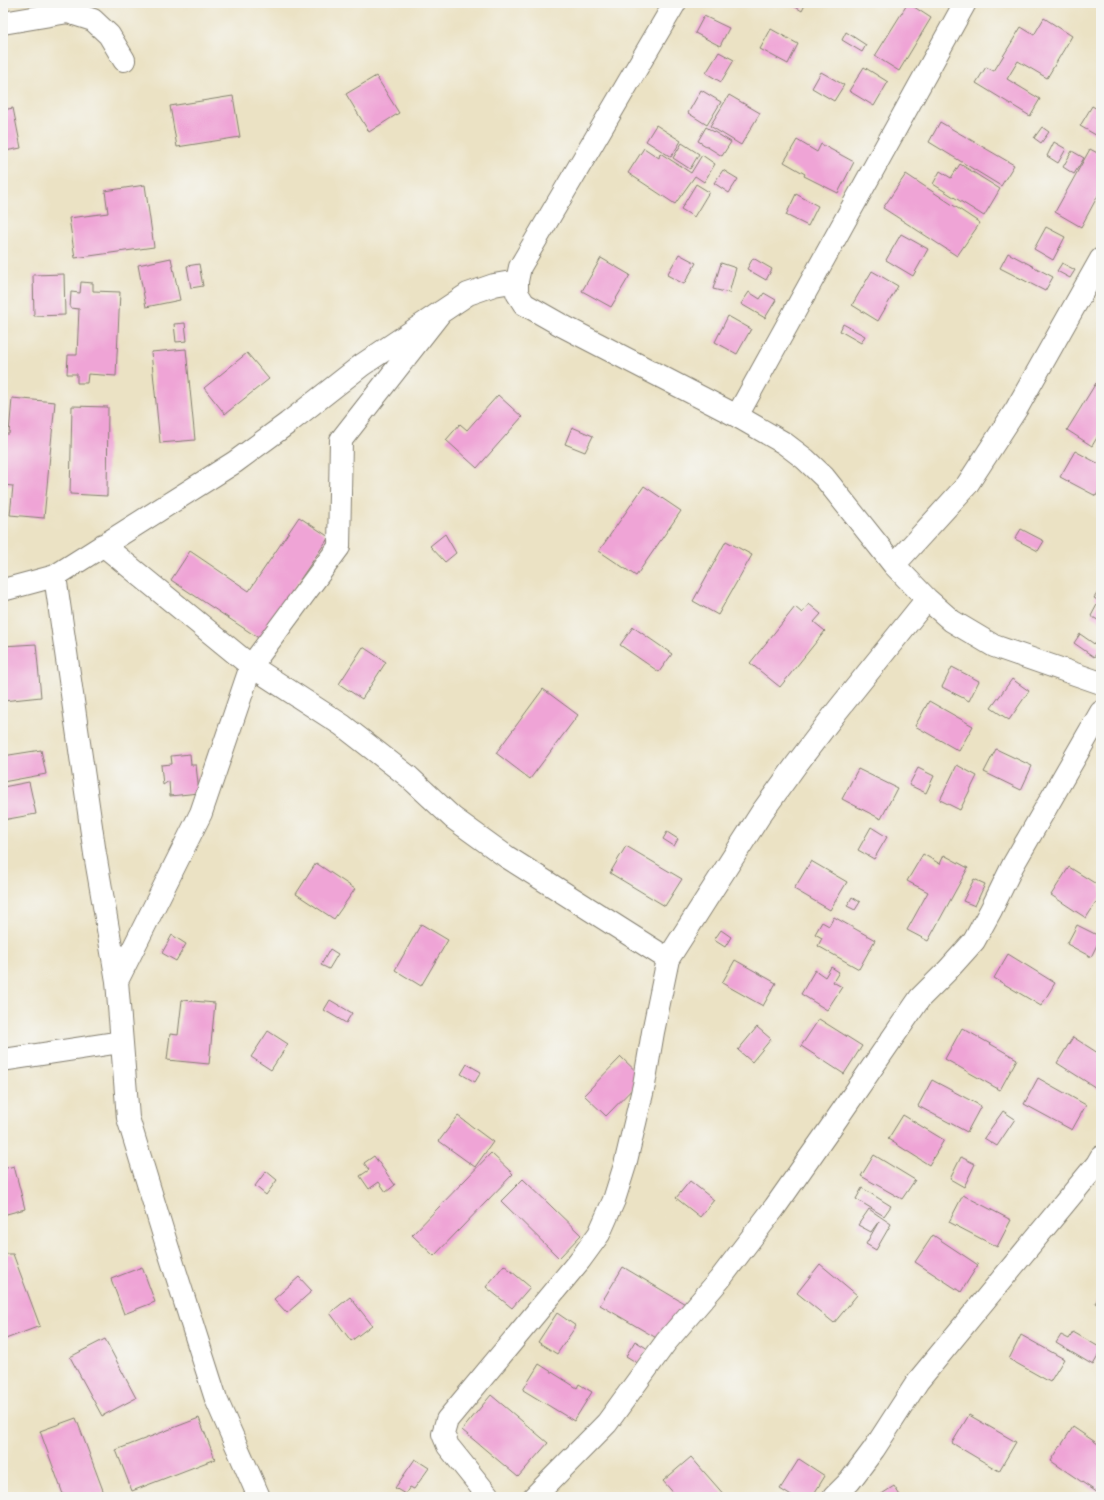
<svg xmlns="http://www.w3.org/2000/svg" width="1104" height="1500" viewBox="0 0 1104 1500" font-family="'IM FELL Double Pica',serif">
  <style>
    .building { fill: #efa4d6 }
    .lines { fill: none; stroke-linecap: round; stroke-linejoin: round }
    .minor-casing { stroke: #847f70; stroke-width: 24 }
    .minor { stroke: #fff; stroke-width: 22 }
  </style>
  <rect width="100%" height="100%" fill="#f6f6f2"/>
  <filter id="ink" filterUnits="userSpaceOnUse"><feTurbulence type="fractalNoise" baseFrequency=".025" numOctaves="2"/><feDisplacementMap in="SourceGraphic" scale="8" xChannelSelector="R" yChannelSelector="G"/><feConvolveMatrix kernelMatrix="1 2 1 2 8 2 1 2 1" color-interpolation-filters="sRGB"/></filter>
  <filter id="wash" filterUnits="userSpaceOnUse"><feTurbulence type="fractalNoise" baseFrequency=".012" numOctaves="4" result="noise"/><feDisplacementMap in="SourceGraphic" scale="16" xChannelSelector="R" yChannelSelector="G"/><feGaussianBlur stdDeviation="0.9" result="paint"/><feColorMatrix in="noise" values="0 0 0 0 0 0 0 0 0 0 0 0 0 0 0 0 0 1.4 0 .05"/><feComposite in="paint" operator="in"/></filter>
  <g filter="url(#wash)">
    <rect width="100%" height="100%" fill="#ebe2c4"/>
    <g id="blocks">
      <path class="building" d="M789 3H806L802 11Z
        M908 3 931 18 899 71 875 56Z
        M704 16 729 28 720 46 695 33Z
        M1044 18 1072 36 1047 78 1018 61 1007 79 1040 99 1030 116 976 83 986 67 994 71 1021 27 1034 35Z
        M771 29 798 44 788 64 760 49Z
        M846 32 866 45 862 52 842 40Z
        M719 52 734 60 721 82 706 73Z
        M864 67 888 82 874 106 849 91Z
        M821 72 844 85 834 101 812 88Z
        M376 76 399 113 369 132 346 94Z
        M701 90 721 102 707 125 688 113Z
        M729 95 760 113 741 145 710 126Z
        M233 96 240 137 177 147 170 106Z
        M1092 106 1101 111V138L1080 126Z
        M13 108 21 148 5 151V153L3 154V110Z
        M940 122 1014 165 1001 186 929 142Z
        M656 125 681 141 671 157 646 141Z
        M706 127 731 142 722 156 698 141Z
        M1042 127 1049 132 1041 143 1034 138Z
        M797 140 817 152 821 144 854 162 838 193 804 176 805 174 784 162Z
        M1054 142 1066 149 1058 163 1047 156Z
        M682 143 699 154 690 169 673 158Z
        M644 148 659 158 660 153 691 173 702 155 715 164 704 182 695 176 675 204 628 173Z
        M1090 149 1101 155V190L1081 227 1055 212Z
        M1072 151 1084 158 1074 174 1063 167Z
        M960 164 1000 189 984 216 933 184 940 171 951 178Z
        M723 170 738 179 729 193 714 183Z
        M906 174 980 223 957 256 883 208Z
        M696 184 709 192 694 217 681 209Z
        M145 185 154 247 75 258 69 218 108 213 105 191Z
        M796 194 818 206 808 226 786 215Z
        M1046 227 1065 237 1053 260 1034 249Z
        M901 234 928 249 913 276 886 260Z
        M1008 253 1053 277 1045 291 1000 268Z
        M679 254 696 263 684 284 667 275Z
        M171 258 180 300 146 307 138 265Z
        M601 258 630 275 611 307 582 291Z
        M753 258 772 269 766 280 747 269Z
        M721 263 736 268 729 293 713 289Z
        M1062 263 1075 270 1070 278 1057 271Z
        M199 264 203 286 191 288 187 266Z
        M872 271 898 286 878 321 852 305Z
        M64 274 65 315 34 316 33 275Z
        M81 282 93 283V291L120 292 116 376 88 374 87 383H77V374H67L68 355H77L79 309 70 308 71 292 80 293Z
        M749 292 760 299 764 293 776 300 765 318 741 304Z
        M728 316 751 329 737 354 715 342Z
        M185 323 187 341 176 342 174 324Z
        M843 324 865 336 861 343 840 331Z
        M186 349 195 440 160 443 151 352Z
        M247 353 269 379 225 414 204 388Z
        M1096 383 1101 386V431L1092 446 1067 430Z
        M498 395 522 417 477 468 446 440 460 424 467 430Z
        M12 398 55 402 44 518 10 515 13 486 3 485V434H9Z
        M72 406 108 407 107 496 70 494Z
        M572 427 593 436 585 452 565 444Z
        M1075 451 1101 465V486L1096 496 1060 477Z
        M644 486 681 511 636 576 599 551Z
        M299 517 329 537 260 639 171 580 190 551 249 591Z
        M1021 529 1044 541 1038 551 1015 539Z
        M445 534 456 553 445 562 430 546Z
        M726 541 752 555 718 615 693 601Z
        M1100 589 1101 590V622L1091 616 1099 601 1094 598Z
        M809 604 821 614 814 622 825 631 780 687 750 663 795 607 802 613Z
        M633 627 672 654 659 672 620 645Z
        M1080 634 1100 648 1094 657 1074 643Z
        M36 644 41 697 3 701V646Z
        M363 647 386 662 362 699 339 684Z
        M952 667 979 681 969 701 942 687Z
        M1012 679 1029 691 1009 720 991 708Z
        M543 689 578 715 530 779 496 753Z
        M929 701 973 726 959 751 915 726Z
        M996 749 1032 766 1021 790 984 772Z
        M41 750 46 774 3 782V756Z
        M190 754 191 765H196L199 793 170 796 169 781 163 785 161 765 172 764 171 756Z
        M957 765 977 776 960 810 940 800Z
        M918 768 934 776 926 793 909 785Z
        M858 769 897 788 881 819 842 799Z
        M29 782 36 814 3 820V787Z
        M871 827 887 837 874 859 858 850Z
        M667 832 678 839 674 846 663 839Z
        M626 846 682 879 665 906 610 873Z
        M923 854 940 864 944 855 968 868 928 941 907 930 928 892 907 881Z
        M811 861 847 882 830 910 794 889Z
        M316 863 355 889 334 919 296 894Z
        M1069 867 1101 887V895L1086 918 1051 895Z
        M974 879 985 884 975 906 963 901Z
        M852 897 860 902 855 910 847 906Z
        M834 917 875 940 859 969 818 946 822 938 815 934 822 922 829 926Z
        M421 924 448 940 421 986 395 970Z
        M1077 925 1101 937 1091 957 1067 944Z
        M721 930 731 937 725 947 714 940Z
        M172 935 186 944 176 961 162 953Z
        M330 949 338 954 329 969 321 965Z
        M1008 954 1055 983 1041 1006 994 978Z
        M735 960 776 983 763 1006 722 983Z
        M831 967 839 972 833 982 842 987 827 1010 801 994 815 970 825 977Z
        M182 1000 215 1003 209 1064 167 1060 170 1034 178 1035Z
        M330 1000 352 1013 346 1023 324 1010Z
        M819 1019 862 1046 844 1074 801 1046Z
        M757 1027 771 1039 752 1062 738 1050Z
        M962 1028 1017 1059 1000 1090 945 1059Z
        M268 1031 288 1044 271 1070 251 1057Z
        M1073 1037 1101 1055V1091L1057 1063Z
        M621 1057 643 1078 606 1116 584 1095Z
        M467 1064 481 1072 475 1082 461 1074Z
        M1038 1078 1086 1105 1072 1130 1024 1104Z
        M932 1080 981 1106 967 1132 918 1106Z
        M1003 1111 1015 1119 997 1146 984 1138Z
        M903 1115 944 1140 929 1165 888 1139Z
        M458 1116 493 1142 475 1167 439 1141Z
        M491 1153 513 1174 434 1256 412 1235Z
        M874 1155 915 1180 902 1199 861 1176Z
        M374 1156 395 1185 386 1192 379 1182 369 1189 360 1176 369 1170 364 1163Z
        M961 1157 975 1164 964 1187 950 1179Z
        M14 1166 25 1209 3 1215V1169Z
        M266 1171 277 1180 266 1195 255 1186Z
        M523 1179 581 1235 559 1258 501 1201Z
        M690 1181 714 1200 700 1217 676 1198Z
        M862 1188 891 1206 884 1216 856 1199Z
        M963 1195 1011 1220 997 1247 949 1222Z
        M869 1209 891 1224 876 1250 866 1244 879 1221 871 1232 858 1225Z
        M933 1235 978 1265 961 1292 915 1262Z
        M3 1254H13L40 1326 3 1340Z
        M820 1264 857 1295 834 1323 797 1293Z
        M504 1265 530 1287 512 1308 486 1287Z
        M142 1267 155 1302 124 1314 111 1279Z
        M623 1267 687 1305 665 1343 600 1305Z
        M299 1277 312 1291 287 1313 274 1299Z
        M1101 1294V1307L1095 1303Z
        M350 1297 372 1325 351 1341 330 1313Z
        M557 1313 576 1326 557 1354 538 1342Z
        M1073 1332 1101 1348V1351L1093 1365 1056 1343 1061 1335 1069 1339Z
        M1021 1335 1064 1359 1050 1382 1009 1359Z
        M105 1339 136 1398 102 1416 70 1357Z
        M635 1341 648 1349 639 1364 626 1356Z
        M539 1364 577 1388 579 1384 592 1392 574 1421 523 1390Z
        M491 1395 548 1443 518 1477 462 1430Z
        M969 1415 1016 1442 999 1471 952 1443Z
        M76 1418 104 1493 93 1497H64L40 1431Z
        M199 1418 215 1459 132 1491 116 1450Z
        M1073 1427 1101 1446V1495L1051 1461Z
        M691 1457 726 1497H677L663 1481Z
        M415 1459 429 1468 414 1489 410 1487 405 1494 395 1488Z
        M799 1459 825 1476 812 1497H793L780 1489Z
        M894 1486 901 1497H877Z"/>
    </g>
  </g>
  <g filter="url(#ink)">
    <use href="#blocks" fill-opacity="0" stroke="#847f70" stroke-width="1"/>
    <g class="lines">
      <g class="minor-casing">
        <path id="minor" d="M675 3 520 267 517 281V293L524 304 561 325 737 416 784 443 805 459 824 477 894 565 927 599 952 621 994 646 1101 683
          M3 23 68 12 93 20 109 35 124 60
          M737 416 965 3
          M103 545 251 666 342 725 409 777 453 818 507 857 668 959
          M894 565 967 485 1017 408 1101 259
          M55 576 95 854 117 981 128 1118 165 1239 216 1399 259 1497
          M3 590 55 576 235 462 288 423 362 365 468 294 494 285 517 281
          M117 981 201 813 251 666 339 547 341 440 441 312
          M3 1060 121 1042
          M489 1497 448 1446 443 1434 447 1420 580 1260 599 1234 614 1200 625 1165 644 1085 653 1032 668 959 762 812 796 765 837 711 927 599
          M534 1497 607 1423 666 1342 720 1279 775 1207 827 1133 920 998 947 971 974 941 991 910 1013 865 1101 712
          M834 1497 850 1481 874 1449 918 1381 1097 1164 1101 1157"/>
      </g>
      <use href="#minor" class="minor"/>
    </g>
  </g>
  <rect width="1104" height="1500" fill="none" stroke="#f6f6f2" stroke-width="16"/>
</svg>
